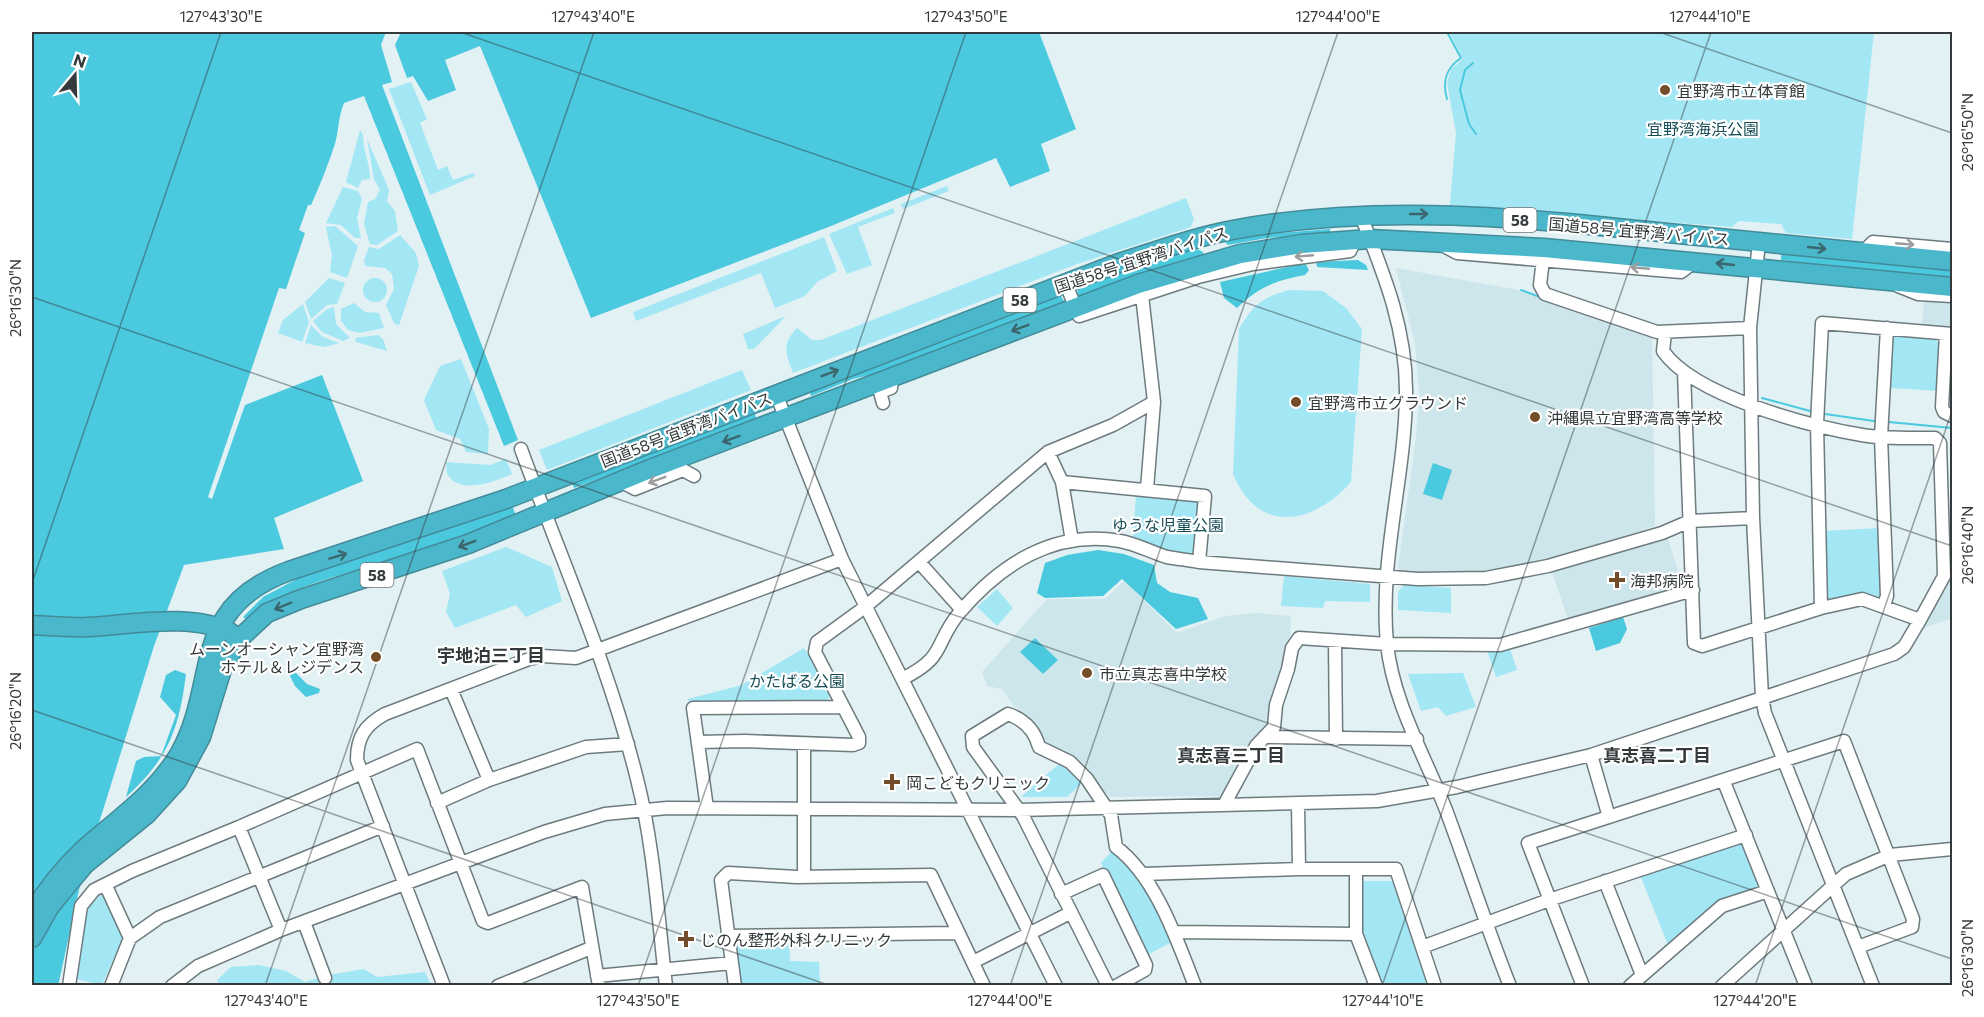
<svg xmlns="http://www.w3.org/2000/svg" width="1984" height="1017" viewBox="0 0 1984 1017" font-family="Commissioner,'Noto Sans JP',sans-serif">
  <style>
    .built { fill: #cde6eb }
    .green { fill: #a3e7f5 }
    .forest { fill: #4ac8de }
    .water { fill: #4bc9df }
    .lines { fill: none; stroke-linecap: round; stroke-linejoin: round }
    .stream { stroke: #4bc9df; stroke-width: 2 }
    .minor-casing { stroke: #6d7b7e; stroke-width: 15 }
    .highway-casing { stroke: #438b98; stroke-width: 21 }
    .minor { stroke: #fff; stroke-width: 12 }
    .highway { stroke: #4bb7ca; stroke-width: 18 }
    .oneway { stroke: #3c666d }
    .oneway2 { stroke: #9a9c9d }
    .ticks { fill: none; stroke: #343a3b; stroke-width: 1.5; stroke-opacity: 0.45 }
    .poi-dot { fill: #734c29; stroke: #fff; stroke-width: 2 }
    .labels { text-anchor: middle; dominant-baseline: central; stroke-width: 4.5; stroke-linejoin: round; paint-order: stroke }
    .shield { fill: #fff; stroke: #717576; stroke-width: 1.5 }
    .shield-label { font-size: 15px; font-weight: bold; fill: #343a3b }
    .poi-label { font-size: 16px; fill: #343a3b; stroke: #fff; text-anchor: start }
    .park-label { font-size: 16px; fill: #164d56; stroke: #fff }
    .street-label { font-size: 16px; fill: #343a3b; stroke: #fff }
    .neighbourhood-label { font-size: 18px; font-weight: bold; fill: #343a3b; stroke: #fff }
    .neatline { fill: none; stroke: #343a3b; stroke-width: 2 }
    .ticks-label { font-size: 15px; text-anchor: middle; fill: #343a3b }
  </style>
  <rect width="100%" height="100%" fill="#e1f1f4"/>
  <path class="built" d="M1396 268 1518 290 1652 333 1655 526 1523 568 1485 572 1404 574 1398 568 1416 437 1419 396 1415 343Z
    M1924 300 1952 302V328L1922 324Z
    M1667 535 1683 588 1569 622 1552 572Z
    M1951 553 1952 618 1918 630 1950 578Z
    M1124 581 1177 633 1225 616 1257 613 1291 616 1290 641 1271 725 1222 796 1111 797 1072 761 1045 747 1043 737 1030 719 1013 705 1002 689 987 686 982 672 1047 599H1105Z"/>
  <path class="green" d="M1449 32H1874L1852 239 1786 233 1781 224 1739 221 1732 227 1450 205 1456 133 1447 83 1451 69 1463 59Z
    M411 82 427 119 420 123 438 170 447 166 453 180 473 173 475 176 430 195 389 89Z
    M360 130 363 135C363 151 370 163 370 179L362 180 358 188 346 182Z
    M367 139 389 190 387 201 395 211 398 231 377 245 370 244 364 224 368 202 375 199 380 190 374 179Z
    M947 186 949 191 903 209 901 204Z
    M343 187 358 191 362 199 357 218 361 238H355L341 225 326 223Z
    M1186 198 1194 219 1191 227 1077 264 793 373C786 354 781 344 797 328L812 340H821Z
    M893 208 895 213 858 227 872 265 847 274 829 234Z
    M335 226 358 246 347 278 330 272 332 256 326 227Z
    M400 235 416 253 419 266 399 325 394 323 386 305 394 289 392 274 385 268 365 266 364 260 369 247 379 249Z
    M824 237 837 271 817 282 805 296 775 308 761 273 636 321 633 312Z
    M363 290a12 12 0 1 1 24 0a12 12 0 1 1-24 0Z
    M329 278 345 283 337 304 327 305 311 319 305 302Z
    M1289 290 1323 291 1346 308 1362 329 1351 482C1313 525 1258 535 1233 474L1239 329C1254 304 1261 298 1289 290Z
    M354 303 365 312 379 313 384 328 359 333 348 330 341 321V309Z
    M303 304 309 322 302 342 278 333 283 320Z
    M334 307 336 324 350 338 343 341 322 332 313 321 327 309Z
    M786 316 754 349H748L743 334Z
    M311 325 323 337 339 343 324 347 305 343Z
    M378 335 383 339 387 351 356 342 355 338Z
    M1893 335 1934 339 1942 345 1940 391 1891 388Z
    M461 359 489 429 488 454 466 452 460 439 436 430 424 400 440 366Z
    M742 370 751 390 547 470 539 450Z
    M506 459 512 474C493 482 472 491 453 481L447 474 446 462 490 465Z
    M1136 495 1199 500 1195 556 1163 549 1133 537Z
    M1881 528 1883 598 1877 602 1825 601 1823 531Z
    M506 547 552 567 562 601 526 617 516 605 455 628 446 612 450 594 442 571Z
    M1284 576 1370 584V602L1325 601 1323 608 1281 606Z
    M1404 585 1451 588V613L1398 610V592Z
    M997 589 1013 608 997 626 977 607Z
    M1509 646 1517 670 1496 677 1487 650Z
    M804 648 831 692 827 702 690 704 688 699 742 685Z
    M1463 673 1476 707 1446 716 1438 707 1421 711 1408 674Z
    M1060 763 1082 783 1067 797H1021Z
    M1744 843 1760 885 1757 891 1717 902 1668 945 1640 875Z
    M1114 849 1141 880 1174 941 1147 955 1101 863Z
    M1361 881H1393L1431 985H1382L1361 935Z
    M101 895 106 897 123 937 102 985 77 979 81 928 86 909Z
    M789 939 790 961 819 962 820 985H740L735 941Z
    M259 965 286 971 305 982 323 976 364 969 377 977 425 972 431 985 220 986 217 980 231 967Z"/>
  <path class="forest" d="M1330 229V234L1267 238 1228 245 1225 242 1229 237Z
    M1197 249 1203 252 1204 257 1080 300 1076 296 1079 287 1156 259Z
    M1781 251 1952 266V280L1781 260Z
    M1358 260 1366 265 1368 270 1317 267 1316 262Z
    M1305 263 1309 270 1305 275C1275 281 1260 286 1237 308L1224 298 1220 282Z
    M1059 293 1064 301 1060 305 890 370 853 379 811 396 809 388Z
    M754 412 758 422 574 488 570 479Z
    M512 505 516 516C477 530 438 545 399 558 345 575 290 584 246 619L243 617 263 597 308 573Z
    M1098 550 1124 554 1154 565 1157 583 1170 592 1198 598 1208 619 1176 629 1122 579 1103 596 1045 598 1037 593 1045 563 1067 555Z
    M1623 617 1627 629 1620 643 1596 651 1589 628Z
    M175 670 186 674C179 730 168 759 126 797L136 761 144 757 161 756 176 715 160 697 166 675Z"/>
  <path class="water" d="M32 32H386L381 45 392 82 382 85 518 440 504 446 364 96 344 103C338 118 339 129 335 144 328 165 320 185 311 205H308L299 230 305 233 286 289 279 288 208 497 212 499 245 405 322 375 363 481 274 518 284 549 184 565 154 646 81 881 58 986 32 985Z
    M401 32H1039L1076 129 1041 144 1050 171 1010 187 996 158 831 226 591 318 480 46 445 60 456 90 428 101 413 76 407 78 395 45Z
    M1433 463 1452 470 1442 500 1423 494Z
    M1035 638 1058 660 1043 674 1020 652Z
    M294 671 307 684 320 689 319 693 306 697 295 686 288 672Z"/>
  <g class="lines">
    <path class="stream" d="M1473 63 1465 70 1460 90 1469 124 1476 134
      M1447 99C1442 81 1446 68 1461 58L1447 32
      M1521 290 1540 297
      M1762 398 1810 411
      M1825 414 1874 421
      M1889 422 1952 428"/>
    <g class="minor-casing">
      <path id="minor" d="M1361 216C1384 274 1407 330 1406 395 1405 479 1379 559 1387 644 1393 702 1425 756 1446 810 1468 869 1487 928 1510 986
        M1759 242 1750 328 1753 518 1762 697 1765 713 1873 986
        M1444 246 1457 253 1681 272 1694 262
        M1863 252 1873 242 1952 249
        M1543 259 1540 285 1545 294 1657 332 1750 328
        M1065 282 1079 316 1198 277 1253 264 1350 251 1355 240
        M1898 286 1918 294 1952 296
        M1142 295 1154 402 1147 489
        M1665 333 1663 351C1694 396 1809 426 1862 435 1885 439 1911 438 1935 438L1940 443 1944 576 1920 620 1862 599 1821 608 1702 646 1694 643 1684 372
        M1946 334 1942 407 1944 412 1952 416
        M776 394 842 559 1056 986
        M883 403 880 392 891 388 892 376
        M521 449C561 559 609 666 637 779 654 846 658 917 666 986
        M1048 452 1062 482 1072 541
        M620 481 635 489 683 470 694 476
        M1062 482 1205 496 1199 562
        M919 562 962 610
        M1884 605 1887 596 1881 437 1887 328
        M1821 608 1817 424 1822 323 1952 334
        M1335 641 1336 739
        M902 679C948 656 933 644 960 612 1000 565 1054 529 1120 541 1136 544 1151 552 1167 557 1178 559 1189 560 1199 562L1418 579 1486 578 1548 566 1662 533 1690 521 1753 518
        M451 689 489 780
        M1264 737 1417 739
        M698 742 745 741 853 745 859 743V737L815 652 817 642 865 607 1048 452 1113 425 1154 402
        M804 744V876
        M1591 755 1609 817
        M1724 782 1806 986
        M437 803 489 780 586 747 628 744
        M1298 804 1299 869
        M1224 805 1256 746 1274 727 1276 705 1288 669 1292 648 1299 638 1387 644 1500 645 1693 590
        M707 808 693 708 843 707
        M239 827 281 930
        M1356 869V934L1376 986
        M1143 874 1299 869H1396L1435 986
        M1605 881 1642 975
        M106 886 130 938
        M1061 894 1103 875 1146 965 1145 970 1116 986
        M304 922 325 978
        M1174 932 1356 934
        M729 936 956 933
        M1422 947 1549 900 1746 835
        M973 962 1070 913
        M597 976 732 963
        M69 986 81 906 94 890 132 871 239 827 417 749 483 921 488 923 582 887 599 986
        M111 986 130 938 160 917 383 826
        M172 986 198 966 281 930 544 832 605 814 667 808 1018 810 1377 801 1457 787 1591 755 1894 654 1904 647 1920 620
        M444 986 357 760C357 737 365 725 385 714L529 659 542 656 576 658 842 559
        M498 986 591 948
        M735 986 721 880 728 873 797 877 931 875 984 986
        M1108 986 1023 816 973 747 972 736 1008 714C1025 720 1035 731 1039 747L1070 762 1087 779 1111 815 1116 847C1156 877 1177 940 1195 986
        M1583 986 1528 843 1844 741 1913 919 1912 927 1858 947
        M1630 986 1722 906 1768 891
        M1722 986 1846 874 1890 855 1952 849"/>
    </g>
    <g class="highway-casing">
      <path id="highway" d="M32 625C50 626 69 628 88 627 131 625 192 612 231 633
        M32 914C46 890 63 869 83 850 118 819 156 794 180 753 220 680 188 608 289 571L506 499 1116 264C1157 251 1197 236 1238 229 1381 203 1525 218 1668 233 1763 243 1858 252 1952 261
        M32 938 50 906 85 864 147 814 177 781 201 737 223 666 240 638 267 613 301 599 468 544 650 469 1138 284 1240 254 1302 244 1370 239 1544 248 1952 287"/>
    </g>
    <use href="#minor" class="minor"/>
    <use href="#highway" class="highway"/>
  </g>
  <defs><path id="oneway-shaft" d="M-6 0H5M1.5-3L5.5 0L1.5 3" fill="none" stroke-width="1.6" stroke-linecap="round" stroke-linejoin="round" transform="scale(1.5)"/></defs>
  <g class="oneway">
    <use href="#oneway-shaft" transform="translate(1419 214)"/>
    <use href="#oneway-shaft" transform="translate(1817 248) rotate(6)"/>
    <use href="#oneway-shaft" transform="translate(1725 264) rotate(-174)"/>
    <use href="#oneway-shaft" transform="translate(1020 328) rotate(159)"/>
    <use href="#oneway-shaft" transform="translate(830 373) rotate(-21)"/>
    <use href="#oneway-shaft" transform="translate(731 439) rotate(160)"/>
    <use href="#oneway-shaft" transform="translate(467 544) rotate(159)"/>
    <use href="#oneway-shaft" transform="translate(338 556) rotate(-17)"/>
    <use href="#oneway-shaft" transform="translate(283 606) rotate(157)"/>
  </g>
  <g class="oneway2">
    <use href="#oneway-shaft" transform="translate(1905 244) rotate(5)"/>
    <use href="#oneway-shaft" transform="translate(1304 256) rotate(175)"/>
    <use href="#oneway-shaft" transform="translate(1640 268) rotate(-175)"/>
    <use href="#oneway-shaft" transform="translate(657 480) rotate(159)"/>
  </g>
  <path class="ticks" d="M460 32 1952 546M1659 32 1952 133M32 297 1952 959M32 583 221 32M32 710 831 986M265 986 594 32M638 986 966 32M1010 986 1338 32M1382 986 1711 32M1755 986 1952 411"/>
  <g class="poi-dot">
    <circle cx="1665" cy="90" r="6"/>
    <circle cx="1296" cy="402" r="6"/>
    <circle cx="1535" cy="417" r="6"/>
    <path d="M1614 571h6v6h6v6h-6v6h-6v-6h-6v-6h6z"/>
    <circle cx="376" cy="657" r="6"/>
    <circle cx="1087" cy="673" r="6"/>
    <path d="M889 773h6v6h6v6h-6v6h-6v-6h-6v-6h6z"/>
    <path d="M683 930h6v6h6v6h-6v6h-6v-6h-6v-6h6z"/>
  </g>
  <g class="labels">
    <g class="shield">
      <rect x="1503.5" y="208" width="33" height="24" rx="4.5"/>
      <rect x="1003.5" y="288" width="33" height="24" rx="4.5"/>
      <rect x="360.5" y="563" width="33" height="24" rx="4.5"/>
    </g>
    <g class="shield-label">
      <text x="1520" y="220">58</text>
      <text x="1020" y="300">58</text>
      <text x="377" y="575">58</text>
    </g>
    <g class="poi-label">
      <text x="1677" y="90">宜野湾市立体育館</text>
      <text x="1308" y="402">宜野湾市立グラウンド</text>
      <text x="1547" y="417">沖縄県立宜野湾高等学校</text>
      <text x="1630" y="580">海邦病院</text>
      <text x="364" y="648" text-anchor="end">ムーンオーシャン宜野湾<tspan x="364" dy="18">ホテル＆レジデンス</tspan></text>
      <text x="1099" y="673">市立真志喜中学校</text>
      <text x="906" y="782">岡こどもクリニック</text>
      <text x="700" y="939">じのん整形外科クリニック</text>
    </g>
    <g class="park-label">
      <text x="1703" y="128">宜野湾海浜公園</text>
      <text x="1168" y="524">ゆうな児童公園</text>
      <text x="797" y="680">かたばる公園</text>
    </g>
    <g class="street-label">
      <text transform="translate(1639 231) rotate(5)">国道58号 宜野湾バイパス</text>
      <text transform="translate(1141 259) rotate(-18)">国道58号 宜野湾バイパス</text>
      <text transform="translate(686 429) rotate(-21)">国道58号 宜野湾バイパス</text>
    </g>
    <g class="neighbourhood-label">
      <text x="491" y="655">宇地泊三丁目</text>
      <text x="1231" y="755">真志喜三丁目</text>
      <text x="1657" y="755">真志喜二丁目</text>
    </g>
  </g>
  <rect width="1984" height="1017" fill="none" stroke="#ffffff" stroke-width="66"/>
  <g transform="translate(75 75) rotate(19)" stroke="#ffffff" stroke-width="4.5" paint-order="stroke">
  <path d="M0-4.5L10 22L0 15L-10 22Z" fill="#343a3b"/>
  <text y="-9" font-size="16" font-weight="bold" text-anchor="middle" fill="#343a3b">N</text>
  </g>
  <rect x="33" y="33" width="1918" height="951" class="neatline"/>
  <g class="ticks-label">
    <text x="221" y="22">127°43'30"E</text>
    <text x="593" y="22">127°43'40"E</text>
    <text x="966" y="22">127°43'50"E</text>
    <text x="1338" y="22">127°44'00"E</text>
    <text x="1710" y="22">127°44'10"E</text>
    <text transform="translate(1968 132) rotate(-90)" y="5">26°16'50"N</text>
    <text transform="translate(16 298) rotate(-90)" y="5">26°16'30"N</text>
    <text transform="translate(1968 545) rotate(-90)" y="5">26°16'40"N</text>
    <text transform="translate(16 711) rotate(-90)" y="5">26°16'20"N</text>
    <text transform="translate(1968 958) rotate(-90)" y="5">26°16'30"N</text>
    <text x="266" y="1006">127°43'40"E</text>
    <text x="638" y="1006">127°43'50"E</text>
    <text x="1010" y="1006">127°44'00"E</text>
    <text x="1383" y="1006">127°44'10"E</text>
    <text x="1755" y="1006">127°44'20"E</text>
  </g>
</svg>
